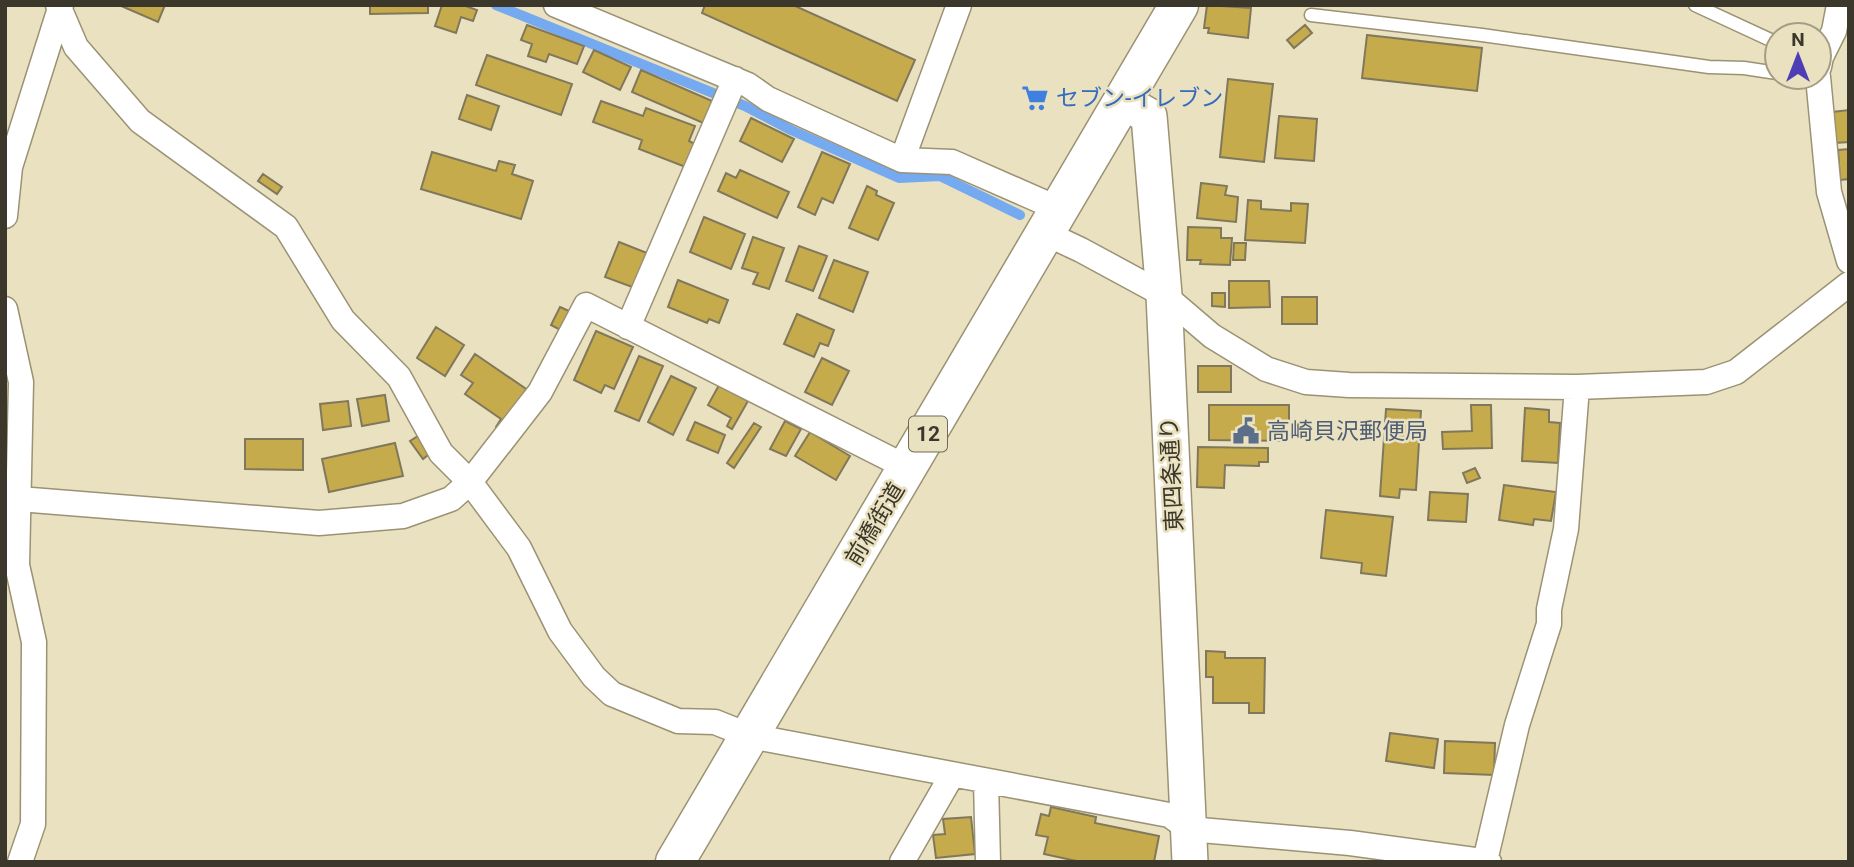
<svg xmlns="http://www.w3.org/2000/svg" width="1854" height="867" viewBox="0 0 1854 867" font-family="Roboto,'Noto Sans JP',sans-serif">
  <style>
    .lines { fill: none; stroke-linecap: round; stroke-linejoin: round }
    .stream { stroke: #75a9f0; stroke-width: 10 }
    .building { fill: #c5ab4c; stroke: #81785b; stroke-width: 2 }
    .lane-casing { stroke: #9b9274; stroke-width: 15 }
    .street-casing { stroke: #9b9274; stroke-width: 27 }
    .secondary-casing { stroke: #9b9274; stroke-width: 38 }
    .primary-casing { stroke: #9b9274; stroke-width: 41 }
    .lane { stroke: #fff; stroke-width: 12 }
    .street { stroke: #fff; stroke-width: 24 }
    .secondary { stroke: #fff; stroke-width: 35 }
    .primary { stroke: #fff; stroke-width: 38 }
    .labels { text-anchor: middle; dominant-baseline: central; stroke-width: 5; stroke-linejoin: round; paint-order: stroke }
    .shield { fill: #eae1c0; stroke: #706a57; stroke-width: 2 }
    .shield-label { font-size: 21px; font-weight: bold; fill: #3b372a }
    .shop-label { font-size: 23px; fill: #366cbe; stroke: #eae1c0; text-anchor: start }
    .service-label { font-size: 23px; fill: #4e5e75; stroke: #eae1c0; text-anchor: start }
    .street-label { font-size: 23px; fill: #3b372a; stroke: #eae1c0 }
  </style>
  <rect width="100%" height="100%" fill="#eae1c0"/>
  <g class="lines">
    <path class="stream" d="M496 5 745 106 791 130 899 178 940 176 1020 215"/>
  </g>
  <path class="building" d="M119 5H165L158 22Z
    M370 5H428V13L370 14Z
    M442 5H463L477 10 473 21 461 17 456 33 435 26Z
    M705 5H793L915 60 897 101 702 13Z
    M1207 5 1251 8 1248 38 1208 33 1209 28H1204Z
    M527 25 584 46 577 64 549 54 546 62 528 56 532 44 521 40Z
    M1305 25 1312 33 1294 48 1287 40Z
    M1367 35 1482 48 1477 91 1362 78Z
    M594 50 631 67 620 90 583 72Z
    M487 55 572 84 561 115 476 85Z
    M641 70 719 104 710 126 632 92Z
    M1228 79 1273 84 1264 162 1220 157Z
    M467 95 499 106 491 130 459 119Z
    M601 101 643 116 646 108 695 126 689 141 697 145 688 168 639 149 642 140 593 122Z
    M1849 110V142L1835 143 1832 112Z
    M1279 116 1317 119 1314 161 1275 158Z
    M751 118 794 139 782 162 740 141Z
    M1849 149V179L1840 180 1838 150Z
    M432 152 496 171 499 161 515 165 512 174 533 181 521 219 421 189Z
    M822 152 850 164 833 203 822 198 815 215 798 207Z
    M740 170 789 192 777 218 718 191 726 173 736 178Z
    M263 174 282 187 277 194 258 181Z
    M1201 183 1227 186 1225 195 1238 197 1236 222 1197 218Z
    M867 186 877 191 876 195 894 203 878 240 849 228Z
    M1248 200 1261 201V209L1291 211V203L1308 204 1305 243 1245 240Z
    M704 217 745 234 731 269 690 252Z
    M1188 227 1221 228V238H1232L1230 265 1200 264 1201 260H1187Z
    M753 237 784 248 769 289 753 284 758 273 742 268Z
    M619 242 657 257 643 291 605 277Z
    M1234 243H1246L1245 260H1233Z
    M799 246 827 256 813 291 786 281Z
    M834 260 868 272 853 312 819 298Z
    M678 280 728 300 719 323 709 319 707 323 668 307Z
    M1229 281H1269L1270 307 1229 308Z
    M1212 293H1225V307L1212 306Z
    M1282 297H1317V324H1282Z
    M560 307 578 315 568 334 551 325Z
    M797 314 834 330 828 346 820 343 814 357 784 344Z
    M436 327 464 345 445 376 417 358Z
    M596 331 633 347 614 389 605 385 601 393 574 380Z
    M475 354 535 395 508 435 496 427 501 419 465 394 473 383 461 375Z
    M639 356 663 366 639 421 615 411Z
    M822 358 849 371 832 405 805 392Z
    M1198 366H1231V392H1198Z
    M671 376 696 388 673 435 648 422Z
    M719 385 748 401 732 429 727 426 731 418 708 405Z
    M385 395 389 421 362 426 357 399Z
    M348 401 351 426 323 430 320 404Z
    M1209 405H1289V421H1284L1283 441 1209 440Z
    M1471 405H1491L1492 448 1443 449 1442 432 1472 431Z
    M1525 408 1549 410V422L1560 423 1558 463 1522 461Z
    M1386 409 1421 411 1416 490 1400 489 1399 498 1380 496Z
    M785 421 801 429 786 456 770 449Z
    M695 422 725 435 718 453 687 440Z
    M754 423 761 427 734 468 727 463Z
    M810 432 850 456 836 480 795 456Z
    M421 434 433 451 423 459 410 441Z
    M245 439H303V470L245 469Z
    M395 443 403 476 329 492 322 459Z
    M1198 447 1268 448V462H1259V466L1225 465 1224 488 1197 487Z
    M1475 468 1480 478 1467 483 1463 473Z
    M1504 485 1556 492 1551 521 1534 519 1533 525 1499 520Z
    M1430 492 1468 494 1466 522 1428 520Z
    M1326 510 1393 517 1386 576 1361 573 1362 563 1321 558Z
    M1206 651 1225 652V658H1265L1264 713H1249V703H1213V677H1206Z
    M1390 733 1438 739 1434 768 1386 761Z
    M1445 741 1495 743 1494 775 1444 773Z
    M1051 807 1096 817 1095 823 1159 836 1154 862H1081L1044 854 1048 837 1036 835 1041 814 1049 816Z
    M971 817 975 854 936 858 933 835 945 834 943 819Z"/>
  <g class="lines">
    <g class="lane-casing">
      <path id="lane" d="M1695 5 1777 43
        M1311 15 1482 35 1709 67 1744 68 1777 73
        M1797 77H1818"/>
    </g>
    <g class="street-casing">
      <path id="street" d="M58 5 76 47 140 121 286 227 343 320 399 377 441 453 470 482 519 548 560 631 594 677 612 694 678 721 715 722 750 736 1169 815 1189 829 1350 843 1489 862
        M556 5 748 85 768 99 902 160 952 162 1059 209
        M1819 67 1821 57 1834 31 1839 5
        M1818 77 1829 192 1849 261
        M902 160 959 5
        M5 216 10 167 61 5
        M1045 233 1081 250 1164 295 1212 336 1266 369 1306 382 1349 385 1577 387 1706 382 1736 372 1849 284
        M5 309 21 382 17 565 34 642 33 824 20 862
        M628 327 735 79
        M19 499 319 523 403 516 451 499 470 482 540 392 586 305 908 468
        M986 781 988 862
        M1485 861 1517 725 1549 624V609L1566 529 1577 387
        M902 862 952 775"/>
    </g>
    <g class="secondary-casing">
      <path id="secondary" d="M1124 102 1149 116 1164 295 1190 862"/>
    </g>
    <g class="primary-casing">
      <path id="primary" d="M675 862 1179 5"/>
    </g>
    <use href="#lane" class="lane"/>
    <use href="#street" class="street"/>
    <use href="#secondary" class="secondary"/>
    <use href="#primary" class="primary"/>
  </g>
  <defs>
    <g id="supermarket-bare" transform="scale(2.1)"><path d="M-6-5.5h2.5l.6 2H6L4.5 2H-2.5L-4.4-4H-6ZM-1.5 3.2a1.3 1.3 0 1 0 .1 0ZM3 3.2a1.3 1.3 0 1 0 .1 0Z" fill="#3f7fe0" stroke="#eae1c0" stroke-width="2.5" paint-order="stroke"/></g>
    <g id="civic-bare" transform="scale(2.1)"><path d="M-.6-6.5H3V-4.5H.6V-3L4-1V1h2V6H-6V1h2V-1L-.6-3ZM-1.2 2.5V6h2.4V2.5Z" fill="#5c6f8a" stroke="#eae1c0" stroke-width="2.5" paint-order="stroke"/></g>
  </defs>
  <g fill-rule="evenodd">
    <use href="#supermarket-bare" x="1035" y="98"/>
    <use href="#civic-bare" x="1246" y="431"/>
  </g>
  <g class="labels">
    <rect class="shield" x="909" y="416.5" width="38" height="35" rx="5"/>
    <g class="shield-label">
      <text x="928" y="434">12</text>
    </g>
    <g class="shop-label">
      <text x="1056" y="98">セブン-イレブン</text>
    </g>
    <g class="service-label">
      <text x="1267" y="431">高崎貝沢郵便局</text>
    </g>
    <g class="street-label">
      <text transform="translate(1172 474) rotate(-93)">東四条通り</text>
      <text transform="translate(875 524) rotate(-59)">前橋街道</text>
    </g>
  </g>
  <rect width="1854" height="867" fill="none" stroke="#3b372a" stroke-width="14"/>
  <g transform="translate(1798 56)"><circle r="33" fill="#eae1c0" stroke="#a49d84" stroke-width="2"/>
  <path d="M0-5L12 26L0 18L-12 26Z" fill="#4d3eb5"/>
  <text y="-10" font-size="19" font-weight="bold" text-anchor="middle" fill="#3b372a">N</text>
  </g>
</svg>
